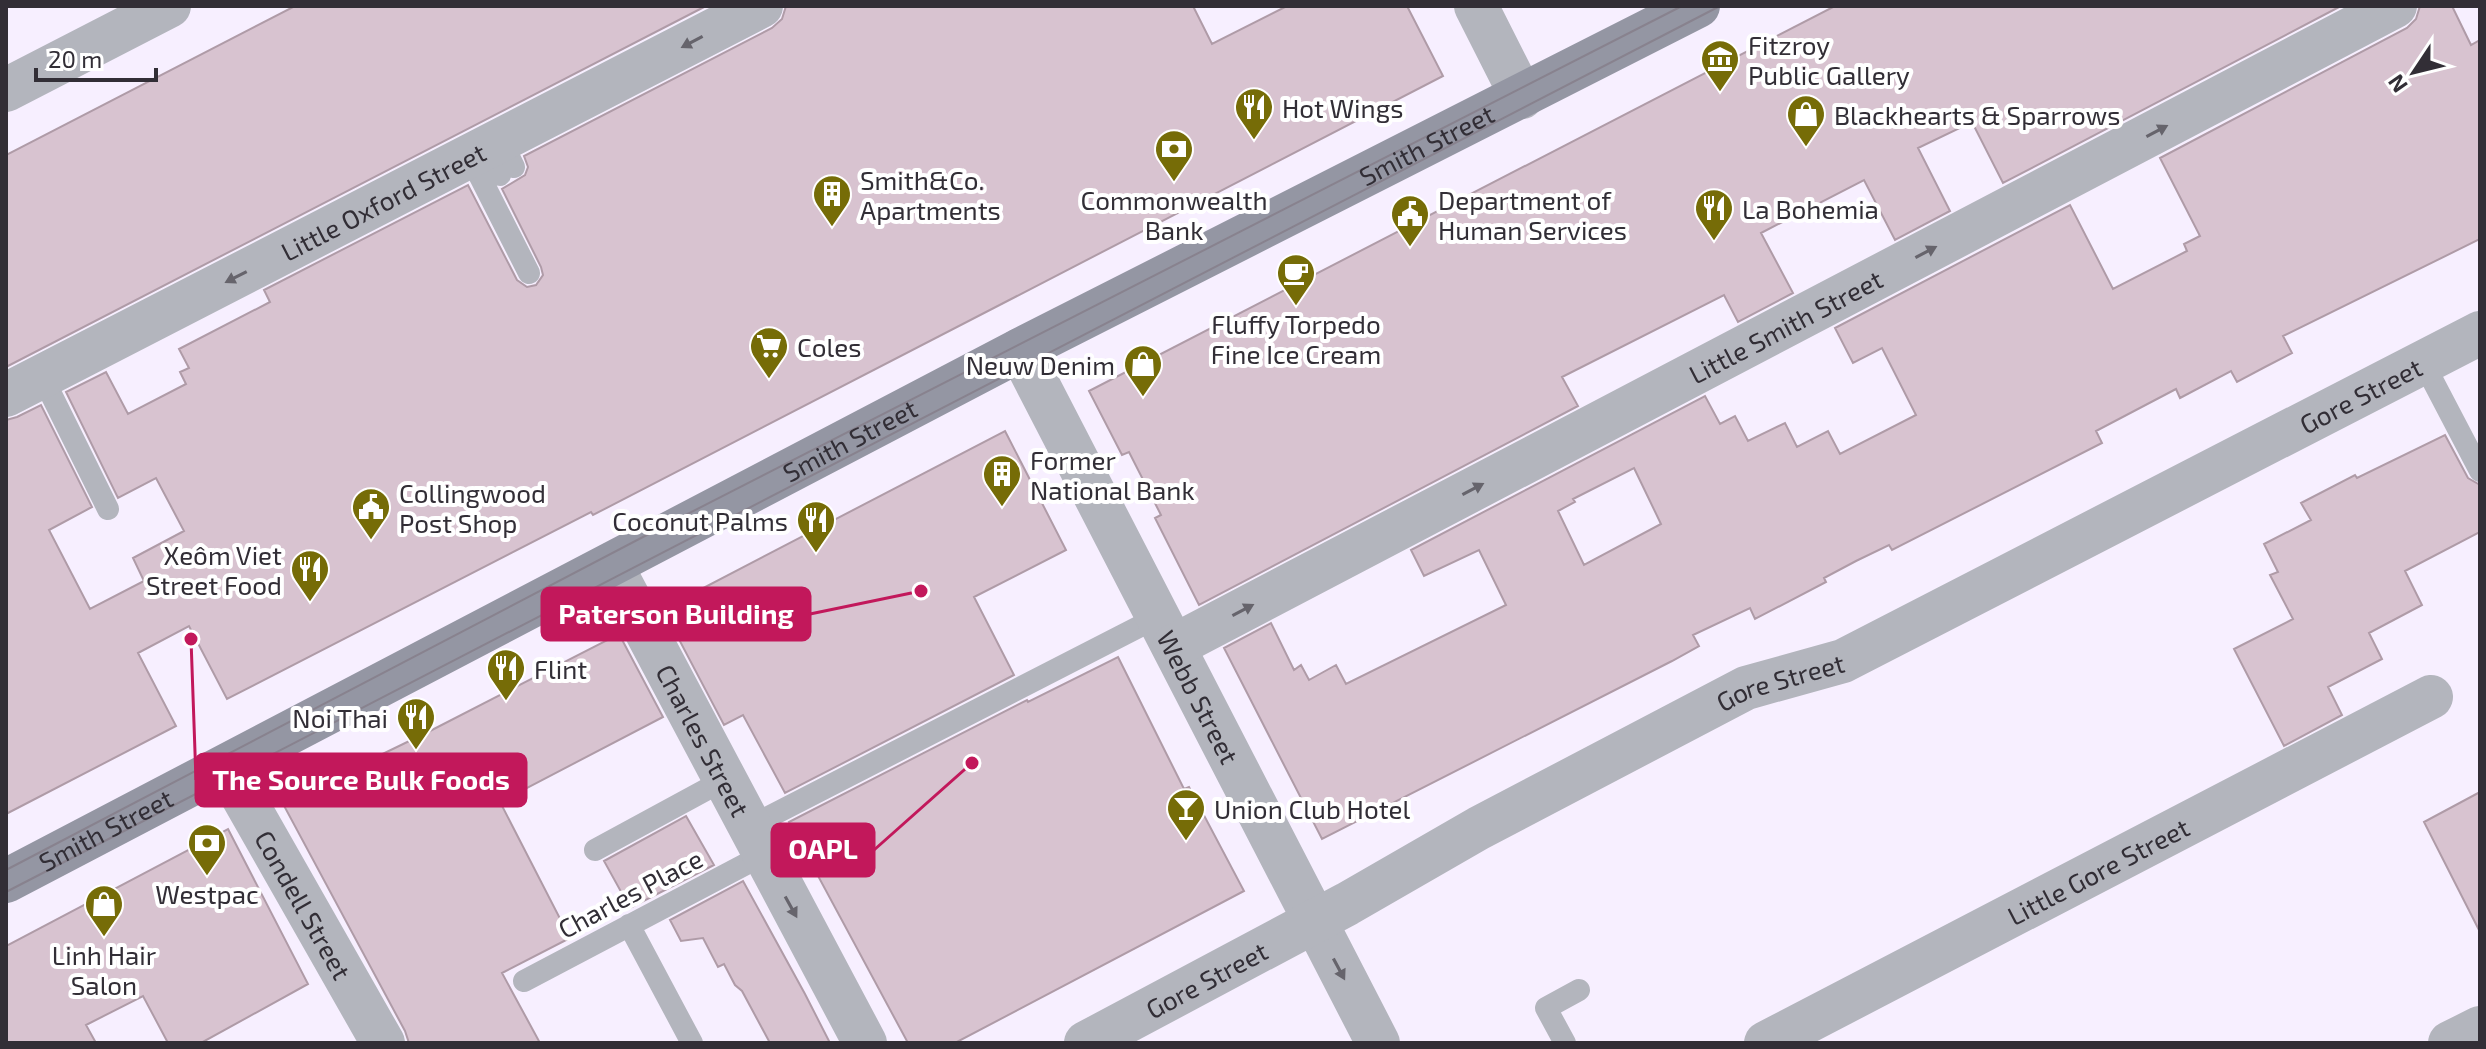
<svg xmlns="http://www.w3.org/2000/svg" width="2486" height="1049" viewBox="0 0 2486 1049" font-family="'Exo 2',sans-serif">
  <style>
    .building { fill: #d8c3d0; stroke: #af9ba7; stroke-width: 2; fill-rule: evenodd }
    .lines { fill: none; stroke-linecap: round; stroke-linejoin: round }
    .lane { stroke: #b3b5bd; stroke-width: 22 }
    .street { stroke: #b3b5bd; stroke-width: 44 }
    .secondary { stroke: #9496a3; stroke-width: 44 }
    .tram { stroke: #88828e; stroke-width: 2 }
    .oneway { fill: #66646c }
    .labels { text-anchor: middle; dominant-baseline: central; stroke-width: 8; stroke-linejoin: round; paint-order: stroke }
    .poi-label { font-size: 26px; fill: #322e36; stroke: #fff; text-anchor: start }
    .street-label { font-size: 26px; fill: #322e36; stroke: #fff }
    .leader { fill: none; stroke: #c2185b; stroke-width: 3 }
    .callout-dot { fill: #c2185b; stroke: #fff; stroke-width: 3 }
    .callout { fill: #c2185b; stroke: #c2185b; stroke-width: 3 }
    .callout-label { font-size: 28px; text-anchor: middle; font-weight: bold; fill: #fff }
  </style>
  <rect width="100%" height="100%" fill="#f7efff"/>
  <path class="building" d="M295 6H706L6 367V155Z
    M786 6H1193L1212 44 1287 6H1407L1443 76 593 515 591 512 227 699 189 626 138 653 176 726 6 814V420L17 417 41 405 92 507 49 530 90 609 144 581 133 558 184 531 156 478 118 498 66 392 106 372 128 414 186 384 180 372 189 368 179 349 270 302 264 290 468 185 517 280 527 287 536 285 543 275 541 267 502 189 525 175 528 167 524 156 772 28 782 19Z
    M1835 6H2341L2003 183 1972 122 1918 148 1950 211 1895 240 1864 180 1761 233 1793 293 1738 322 1724 295 1562 377 1578 406 1199 605 1155 518 1161 515 1129 452 1122 455 1089 391Z
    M2420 6H2452L2471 45 2480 40V239L2283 336 2292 353 2265 367 2237 382 2231 371 2180 398 2176 389 2096 431 2102 443 1892 550 1889 545 1856 561 1824 578 1826 582 1755 619 1750 608 1693 635 1699 646 1672 661 1322 839 1224 648 1271 623 1294 670 1301 665 1309 680 1336 665 1346 684 1506 605 1479 550 1424 576 1411 550 1705 396 1720 424 1735 416 1748 441 1785 423 1797 447 1828 431 1840 454 1916 415 1882 348 1853 363 1835 328 2070 205 2113 289 2187 251 2184 244 2200 236 2160 158 2407 28 2416 19ZM1634 468 1661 524 1584 565 1558 511 1575 502 1573 499Z
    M1005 431 1066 550 974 597 1014 675 785 793 743 715 724 725 663 609Z
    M2445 435 2468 478 2480 485V532L2405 571 2422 605 2369 633 2382 659 2328 687 2342 715 2284 746 2234 649 2293 619 2270 575 2278 572 2264 544 2311 520 2301 503 2355 475 2357 478Z
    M619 634 663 717 500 802 570 938 502 973 540 1043H409L405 1031 282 802 362 760 364 763 430 731Z
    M1118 657 1184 789 1189 787 1244 891 955 1043H908L789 822 1027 700 1028 702Z
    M2480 792V932L2424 822Z
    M686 816 714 865 630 908 604 861Z
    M228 829 308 984 201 1043H168L143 996 86 1025 96 1043H6V946Z
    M743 881 805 994 830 1043H770L742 991 735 985 724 964 718 967 703 938 681 941 670 920Z"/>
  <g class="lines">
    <path class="lane" d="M501 141 514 167
      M486 149 500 175
      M470 157 529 273
      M2423 362 2480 471
      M42 376 108 509
      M749 827 1158 617
      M595 850 724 780
      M629 925 692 1043
      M524 981 763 855
      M1565 1043 1546 1008 1579 990"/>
    <g class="street">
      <path d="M1476 6 1522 97"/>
      <path d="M6 90 169 6"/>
      <path id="s1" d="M1020 350 1378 1043"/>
      <path id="s2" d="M6 395 761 6"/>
      <path id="s3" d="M611 565 865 1043"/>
      <path id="s4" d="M1174 646 2395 6"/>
      <path id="s5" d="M226 767 383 1043"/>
      <path id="s6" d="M1086 1043 1347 904 1479 828 1746 688 1843 661 2480 333"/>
      <path id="s7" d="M1766 1043 2431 697"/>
      <path d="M2450 1043 2480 1028"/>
    </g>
    <path class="secondary" id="s8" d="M6 881 1020 350 1698 6"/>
    <path class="tram" d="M6 870 664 526 1682 6
      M6 892 1720 6"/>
  </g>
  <defs><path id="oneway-solid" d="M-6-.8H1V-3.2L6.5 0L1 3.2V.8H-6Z" transform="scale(2)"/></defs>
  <g class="oneway">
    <use href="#oneway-solid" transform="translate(692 42) rotate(152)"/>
    <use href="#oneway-solid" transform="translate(2157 131) rotate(-28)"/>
    <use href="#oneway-solid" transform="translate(1926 252) rotate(-28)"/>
    <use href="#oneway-solid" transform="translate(236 277) rotate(153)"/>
    <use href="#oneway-solid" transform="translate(1473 489) rotate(-28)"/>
    <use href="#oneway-solid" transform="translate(1243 610) rotate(-28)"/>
    <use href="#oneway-solid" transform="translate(791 907) rotate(61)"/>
    <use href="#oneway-solid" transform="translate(1339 969) rotate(62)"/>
  </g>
  <defs>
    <g id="museum-pin" transform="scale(2)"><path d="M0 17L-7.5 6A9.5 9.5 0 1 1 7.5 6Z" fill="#766c07" stroke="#fff"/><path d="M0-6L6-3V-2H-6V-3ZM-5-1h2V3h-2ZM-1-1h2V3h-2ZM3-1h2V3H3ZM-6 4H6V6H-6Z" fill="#fff"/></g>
    <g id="restaurant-pin" transform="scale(2)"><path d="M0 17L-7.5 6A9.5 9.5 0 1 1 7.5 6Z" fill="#766c07" stroke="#fff"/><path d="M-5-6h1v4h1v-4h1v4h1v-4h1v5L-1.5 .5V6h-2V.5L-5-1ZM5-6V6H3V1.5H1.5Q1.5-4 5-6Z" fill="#fff"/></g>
    <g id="shop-pin" transform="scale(2)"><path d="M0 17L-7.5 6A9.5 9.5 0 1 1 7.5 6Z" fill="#766c07" stroke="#fff"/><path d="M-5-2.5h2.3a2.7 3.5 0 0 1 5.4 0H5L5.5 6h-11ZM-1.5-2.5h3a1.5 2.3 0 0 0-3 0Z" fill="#fff"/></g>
    <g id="bank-pin" transform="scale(2)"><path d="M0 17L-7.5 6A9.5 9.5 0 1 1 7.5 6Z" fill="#766c07" stroke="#fff"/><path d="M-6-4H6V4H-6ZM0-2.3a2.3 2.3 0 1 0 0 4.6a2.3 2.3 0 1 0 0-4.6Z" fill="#fff"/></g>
    <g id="building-pin" transform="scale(2)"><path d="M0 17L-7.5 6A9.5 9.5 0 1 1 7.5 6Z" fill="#766c07" stroke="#fff"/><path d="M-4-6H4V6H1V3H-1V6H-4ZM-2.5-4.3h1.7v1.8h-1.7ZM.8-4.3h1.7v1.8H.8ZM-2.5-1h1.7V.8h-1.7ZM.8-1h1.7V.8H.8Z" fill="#fff"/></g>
    <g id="civic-pin" transform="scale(2)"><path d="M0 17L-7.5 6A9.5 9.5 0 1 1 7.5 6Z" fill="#766c07" stroke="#fff"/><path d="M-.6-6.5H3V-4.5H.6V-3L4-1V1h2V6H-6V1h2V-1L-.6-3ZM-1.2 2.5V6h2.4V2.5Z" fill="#fff"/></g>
    <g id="cafe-pin" transform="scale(2)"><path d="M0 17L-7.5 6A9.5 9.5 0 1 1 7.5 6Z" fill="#766c07" stroke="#fff"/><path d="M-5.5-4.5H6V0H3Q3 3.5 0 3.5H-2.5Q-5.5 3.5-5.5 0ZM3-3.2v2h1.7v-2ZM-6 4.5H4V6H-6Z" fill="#fff"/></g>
    <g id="supermarket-pin" transform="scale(2)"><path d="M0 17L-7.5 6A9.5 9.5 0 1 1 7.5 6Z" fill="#766c07" stroke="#fff"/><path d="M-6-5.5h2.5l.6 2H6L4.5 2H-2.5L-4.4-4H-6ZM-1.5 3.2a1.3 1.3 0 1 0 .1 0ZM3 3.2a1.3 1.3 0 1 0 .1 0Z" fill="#fff"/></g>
    <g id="bar-pin" transform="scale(2)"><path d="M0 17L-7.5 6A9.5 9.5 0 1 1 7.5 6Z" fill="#766c07" stroke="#fff"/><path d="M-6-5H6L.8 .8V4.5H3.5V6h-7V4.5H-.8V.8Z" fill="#fff"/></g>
  </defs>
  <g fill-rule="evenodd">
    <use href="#museum-pin" x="1720" y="59"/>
    <use href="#restaurant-pin" x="1254" y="107"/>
    <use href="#shop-pin" x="1806" y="114"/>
    <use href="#bank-pin" x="1174" y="149"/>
    <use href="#building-pin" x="832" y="194"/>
    <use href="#restaurant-pin" x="1714" y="208"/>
    <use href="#civic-pin" x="1410" y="214"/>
    <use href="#cafe-pin" x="1296" y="273"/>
    <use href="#supermarket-pin" x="769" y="346"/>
    <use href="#shop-pin" x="1143" y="364"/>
    <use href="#building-pin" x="1002" y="474"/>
    <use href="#civic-pin" x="371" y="507"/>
    <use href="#restaurant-pin" x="816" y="520"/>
    <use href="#restaurant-pin" x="310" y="569"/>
    <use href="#restaurant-pin" x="506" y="668"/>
    <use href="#restaurant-pin" x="416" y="717"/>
    <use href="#bar-pin" x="1186" y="808"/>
    <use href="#bank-pin" x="207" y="843"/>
    <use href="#shop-pin" x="104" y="904"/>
  </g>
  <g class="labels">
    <g class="poi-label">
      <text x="1748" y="44">Fitzroy<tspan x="1748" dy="30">Public Gallery</tspan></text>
      <text x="1282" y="107">Hot Wings</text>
      <text x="1834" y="114">Blackhearts &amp; Sparrows</text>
      <text x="860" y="179">Smith&amp;Co.<tspan x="860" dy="30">Apartments</tspan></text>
      <text x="1174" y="199" text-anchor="middle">Commonwealth<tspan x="1174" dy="30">Bank</tspan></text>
      <text x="1438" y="199">Department of<tspan x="1438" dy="30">Human Services</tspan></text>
      <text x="1742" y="208">La Bohemia</text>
      <text x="1296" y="323" text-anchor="middle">Fluffy Torpedo<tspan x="1296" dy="30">Fine Ice Cream</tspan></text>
      <text x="797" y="346">Coles</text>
      <text x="1115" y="364" text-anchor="end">Neuw Denim</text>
      <text x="1030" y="459">Former<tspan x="1030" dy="30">National Bank</tspan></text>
      <text x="399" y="492">Collingwood<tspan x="399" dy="30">Post Shop</tspan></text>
      <text x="788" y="520" text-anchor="end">Coconut Palms</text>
      <text x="282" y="554" text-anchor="end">Xeôm Viet<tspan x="282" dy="30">Street Food</tspan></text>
      <text x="534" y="668">Flint</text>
      <text x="388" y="717" text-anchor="end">Noi Thai</text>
      <text x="1214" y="808">Union Club Hotel</text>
      <text x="207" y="893" text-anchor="middle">Westpac</text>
      <text x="104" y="954" text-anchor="middle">Linh Hair<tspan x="104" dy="30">Salon</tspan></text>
    </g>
    <g class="street-label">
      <text stroke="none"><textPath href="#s8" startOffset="1600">Smith Street</textPath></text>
      <text stroke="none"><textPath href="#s2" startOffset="424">Little Oxford Street</textPath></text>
      <text stroke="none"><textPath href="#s4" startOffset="690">Little Smith Street</textPath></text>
      <text stroke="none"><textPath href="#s6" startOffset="1432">Gore Street</textPath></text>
      <text stroke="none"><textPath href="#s8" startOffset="952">Smith Street</textPath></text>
      <text stroke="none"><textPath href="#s6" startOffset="784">Gore Street</textPath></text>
      <text stroke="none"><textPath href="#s1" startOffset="390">Webb Street</textPath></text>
      <text stroke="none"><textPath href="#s3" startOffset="198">Charles Street</textPath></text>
      <text stroke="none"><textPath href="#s8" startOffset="112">Smith Street</textPath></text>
      <text stroke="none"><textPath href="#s7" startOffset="374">Little Gore Street</textPath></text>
      <text transform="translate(630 893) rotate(-28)">Charles Place</text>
      <text stroke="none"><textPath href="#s5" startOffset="158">Condell Street</textPath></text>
      <text stroke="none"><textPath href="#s6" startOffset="136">Gore Street</textPath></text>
    </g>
  </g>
  <path class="leader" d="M921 591L810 614M191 639L196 780M972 763L874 850"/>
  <g class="callout-dot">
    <circle cx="921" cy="591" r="8"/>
    <circle cx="191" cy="639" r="8"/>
    <circle cx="972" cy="763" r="8"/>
  </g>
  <g class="callout">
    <rect x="542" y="588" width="268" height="52" rx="8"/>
    <rect x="196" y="754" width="330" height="52" rx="8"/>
    <rect x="772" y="824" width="102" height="52" rx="8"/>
  </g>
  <g class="callout-label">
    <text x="676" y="624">Paterson Building</text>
    <text x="361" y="790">The Source Bulk Foods</text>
    <text x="823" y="859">OAPL</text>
  </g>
  <rect width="2486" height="1049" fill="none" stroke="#322e36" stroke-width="16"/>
  <g transform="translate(2414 72) rotate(235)" stroke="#ffffff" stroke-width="6" paint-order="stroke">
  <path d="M0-6L14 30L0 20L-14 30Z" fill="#322e36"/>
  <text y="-12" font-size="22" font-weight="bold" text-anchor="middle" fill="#322e36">N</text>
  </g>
  <path d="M36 68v12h120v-12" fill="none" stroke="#322e36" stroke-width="4"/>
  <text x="48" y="68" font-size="24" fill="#322e36" stroke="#ffffff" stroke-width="6" paint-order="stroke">20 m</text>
</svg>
